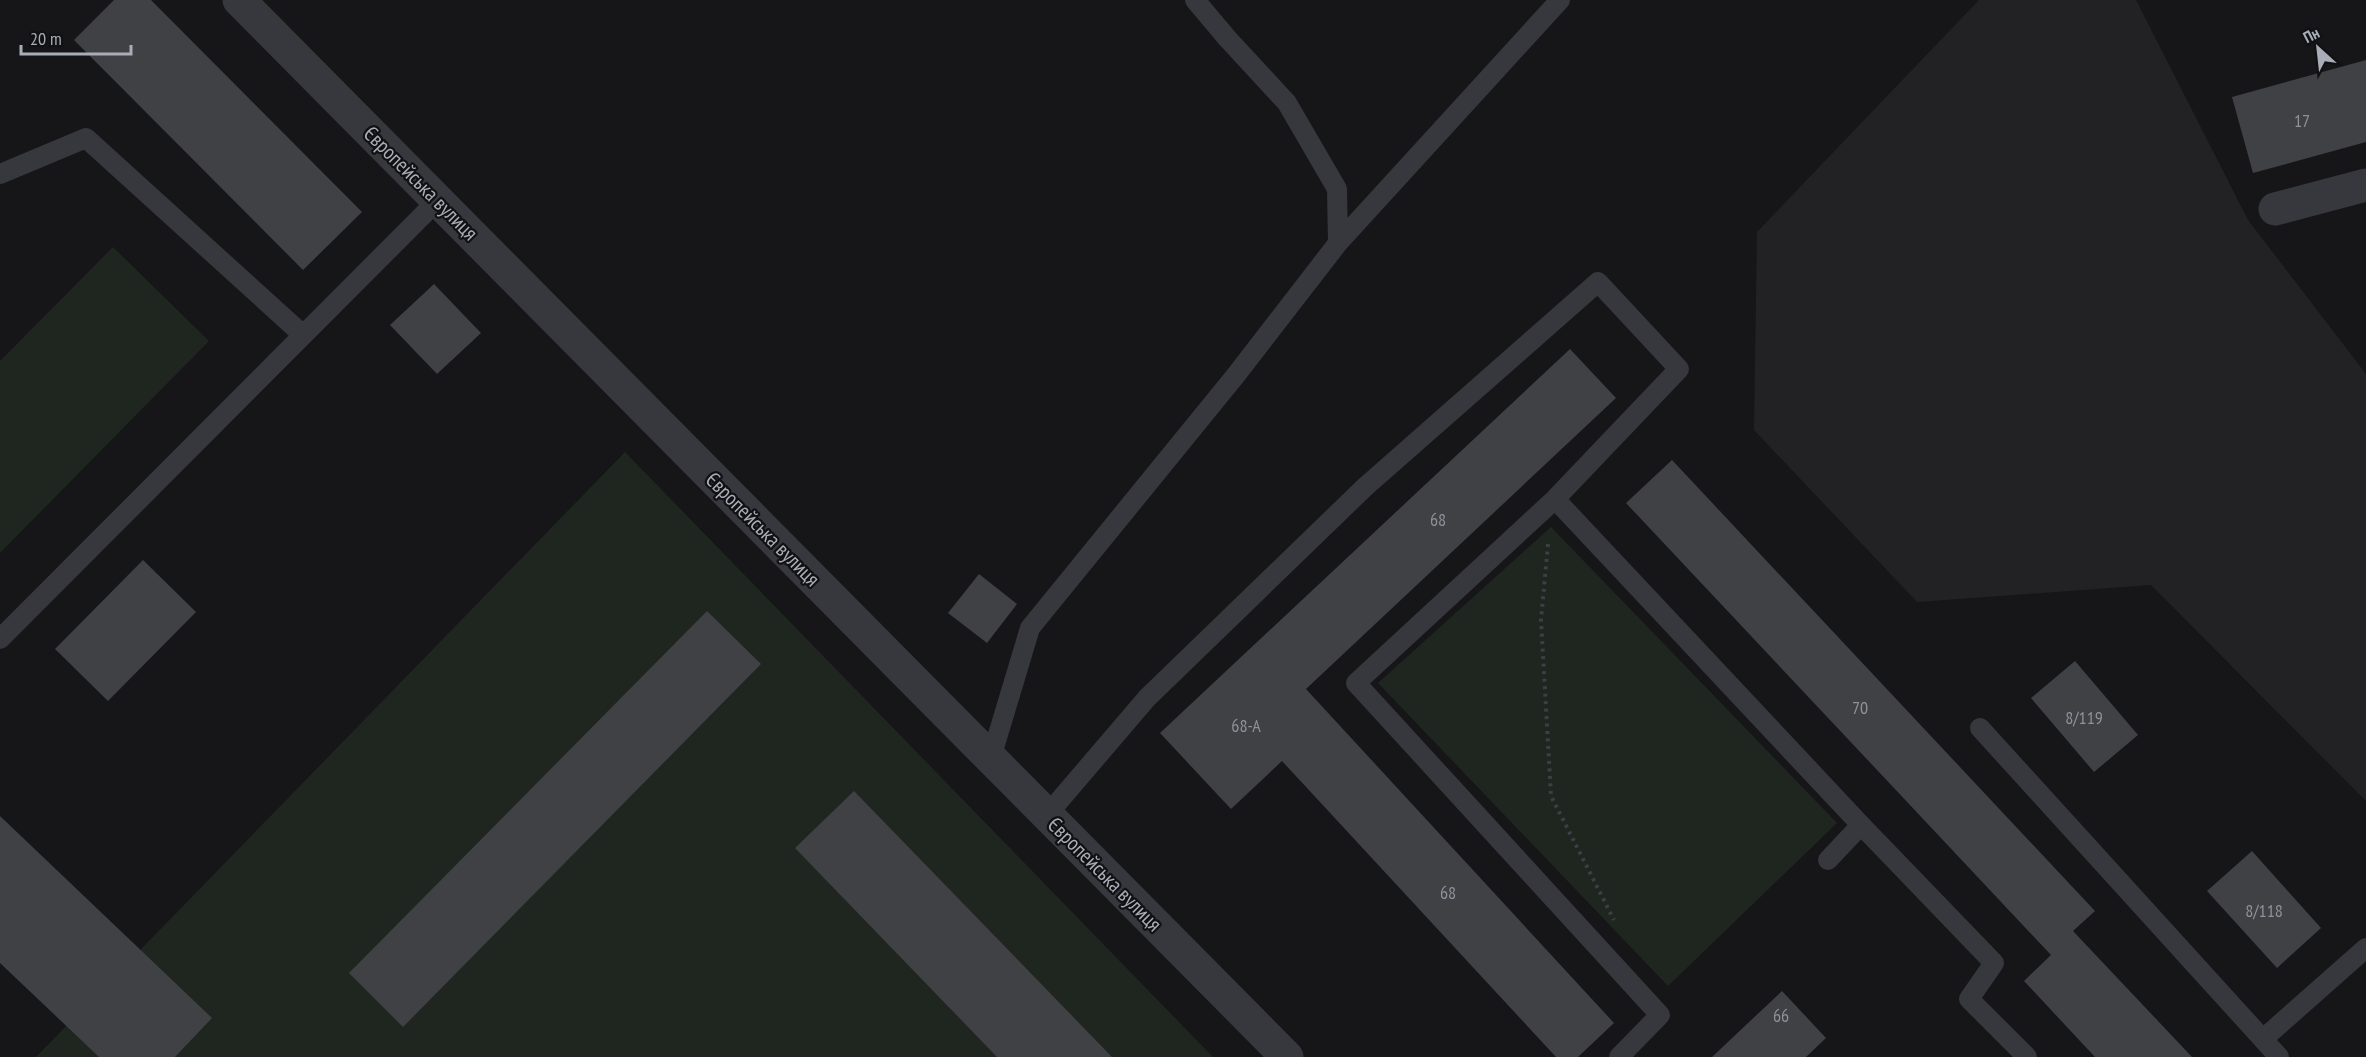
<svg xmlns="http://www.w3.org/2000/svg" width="2366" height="1057" viewBox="0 0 2366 1057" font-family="'PT Sans Narrow',sans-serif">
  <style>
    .built { fill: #222225 }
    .green { fill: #1e261f }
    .building { fill: #404145 }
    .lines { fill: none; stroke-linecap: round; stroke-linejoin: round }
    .path { stroke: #3d3f44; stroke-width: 4; stroke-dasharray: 3 4.5; stroke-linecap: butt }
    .lane { stroke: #37383d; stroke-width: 20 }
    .street { stroke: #37383d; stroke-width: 33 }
    .labels { text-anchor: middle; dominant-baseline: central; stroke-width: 4.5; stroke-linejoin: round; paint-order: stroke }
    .number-label { font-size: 18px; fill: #8e929b }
    .street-label { font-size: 21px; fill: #a8adb8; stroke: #111113 }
  </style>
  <rect width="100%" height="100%" fill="#161618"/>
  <path class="built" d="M1979 0H2136L2248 220 2366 374V801L2151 585 1917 602 1754 430 1757 232Z"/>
  <path class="green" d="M113 247 209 341 0 553V361Z
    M625 452 1213 1057H36Z
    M1551 527 1837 823 1668 986 1378 683Z"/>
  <path class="building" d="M114 0H151L362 212 303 270 74 40Z
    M2366 60V142L2253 173 2232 97Z
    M434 284 481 333 437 374 390 325Z
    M1570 349 1616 398 1306 689 1614 1023 1578 1057H1556L1282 761 1231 809 1160 733Z
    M1672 460 2095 911 2073 931 2192 1057H2095L2024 981 2051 955 1626 503Z
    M143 560 196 612 108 701 55 649Z
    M979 574 1017 604 987 643 948 613Z
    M707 611 761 664 403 1027 349 973Z
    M2075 661 2138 735 2094 772 2031 698Z
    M854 791 1112 1057H997L795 848Z
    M0 816 212 1018 175 1057H99L0 963Z
    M2252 851 2321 928 2277 968 2207 891Z
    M1782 991 1826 1038 1806 1057H1712Z"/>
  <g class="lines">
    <path class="path" d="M1548 544 1541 620 1551 796 1614 920"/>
    <path class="lane" d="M0 174 86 138 303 335
      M1338 243 1560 0
      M1555 499 1861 825 1994 963 1969 999 2027 1057
      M0 639 438 200
      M1980 728 2279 1057
      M991 758 1030 628 1236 375 1338 243 1337 189 1287 103 1227 38 1195 0
      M1047 815 1147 698 1365 487 1598 282 1679 369 1555 499 1356 683 1660 1015 1619 1057
      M1828 860 1861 825
      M2263 1039 2366 948"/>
    <path class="street" d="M239 0 1287 1057
      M2275 209 2366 185"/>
  </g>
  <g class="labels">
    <g class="number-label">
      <text x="2302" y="120">17</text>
      <text x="1438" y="519">68</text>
      <text x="1860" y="707">70</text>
      <text x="2084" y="717">8/119</text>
      <text x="1246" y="725">68-А</text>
      <text x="1448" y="892">68</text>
      <text x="2264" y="910">8/118</text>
      <text x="1781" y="1015">66</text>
    </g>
    <g class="street-label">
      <text transform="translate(421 183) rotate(45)">Європейська вулиця</text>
      <text transform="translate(763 529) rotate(45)">Європейська вулиця</text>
      <text transform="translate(1105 874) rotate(45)">Європейська вулиця</text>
    </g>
  </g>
  <g transform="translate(2318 48) rotate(333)" stroke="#111113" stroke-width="4.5" paint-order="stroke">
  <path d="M0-4.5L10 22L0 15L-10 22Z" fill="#a8adb8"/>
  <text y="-9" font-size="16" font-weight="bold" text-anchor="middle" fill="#a8adb8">Пн</text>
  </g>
  <path d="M21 45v9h110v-9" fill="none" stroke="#a8adb8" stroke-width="3"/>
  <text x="30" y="45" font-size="18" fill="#a8adb8" stroke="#111113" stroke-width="4.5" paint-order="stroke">20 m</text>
</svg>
